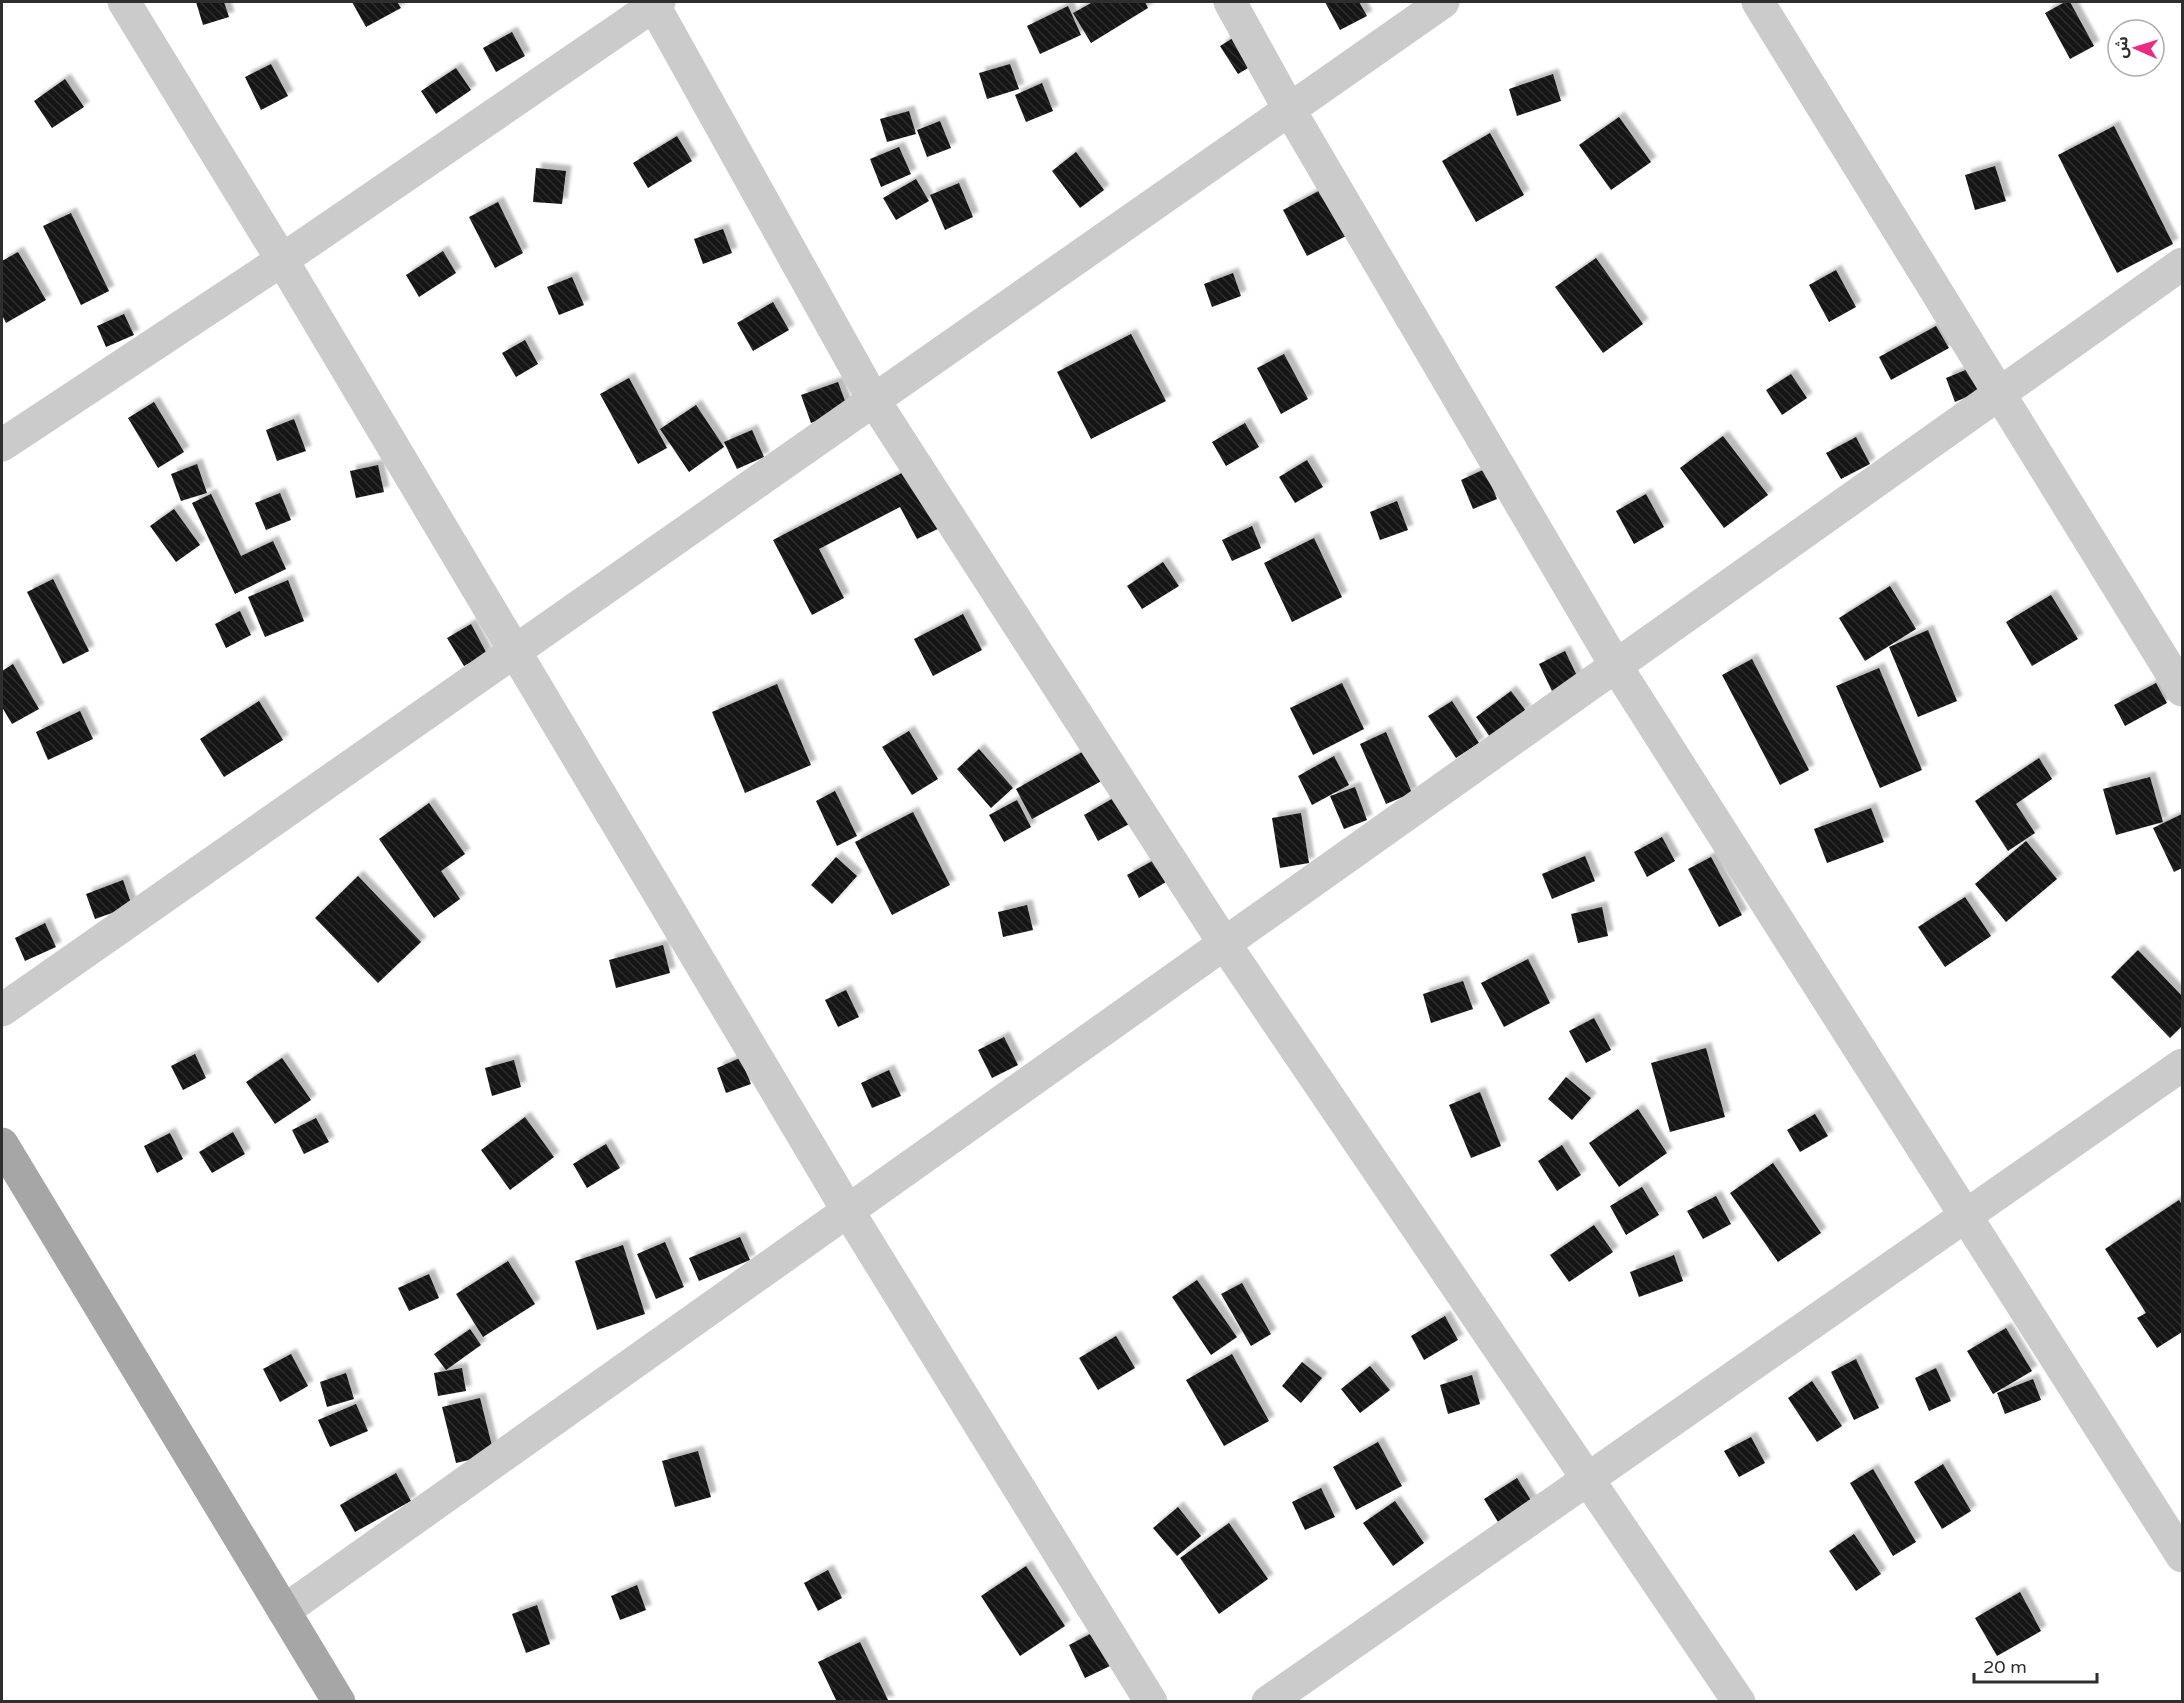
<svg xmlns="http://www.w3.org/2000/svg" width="2184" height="1703" viewBox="0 0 2184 1703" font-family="'Varela Round','Noto Sans Arabic',sans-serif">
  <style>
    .building { fill: url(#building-back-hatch); filter: url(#shadow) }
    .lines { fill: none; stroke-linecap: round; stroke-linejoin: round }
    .minor { stroke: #cbcbcb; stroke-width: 33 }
    .major { stroke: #a6a6a6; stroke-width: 33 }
  </style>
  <defs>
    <pattern id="building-back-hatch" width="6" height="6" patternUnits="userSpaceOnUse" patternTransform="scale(1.5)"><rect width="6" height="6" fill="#151515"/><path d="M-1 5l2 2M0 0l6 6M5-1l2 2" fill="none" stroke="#2f2f2f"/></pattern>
    <filter id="shadow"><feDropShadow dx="5.5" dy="-5.5" stdDeviation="1.5" flood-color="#0004"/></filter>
  </defs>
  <rect width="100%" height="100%" fill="#fff"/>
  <path class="building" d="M196 2H224L229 17 203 25Z
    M352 2H397L401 8 366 27Z
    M1093 2H1145L1148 8 1091 43 1073 13Z
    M1325 2H1359L1367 16 1340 30Z
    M2065 2H2070L2094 46 2070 59 2045 13Z
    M1068 6 1081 35 1040 54 1027 26Z
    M512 32 525 56 496 72 483 48Z
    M1241 33 1258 62 1238 74 1220 46Z
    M271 64 288 96 261 110 245 77Z
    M1010 64 1019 89 987 99 979 73Z
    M456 68 471 90 436 114 421 91Z
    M1553 74 1561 101 1517 116 1509 89Z
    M65 79 84 107 52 128 34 101Z
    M1042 83 1053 111 1026 122 1015 95Z
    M909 111 916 134 887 142 880 119Z
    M1619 117 1651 162 1611 190 1579 145Z
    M940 121 951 148 927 157 917 130Z
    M2114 126 2173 244 2117 273 2058 155Z
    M1490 133 1524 195 1476 222 1442 161Z
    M677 136 692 161 648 188 633 163Z
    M899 147 911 174 881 187 870 159Z
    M1076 152 1104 190 1080 208 1052 171Z
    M1995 166 2006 201 1975 210 1965 175Z
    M536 168 566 171 562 204 533 202Z
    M916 179 929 201 896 220 883 198Z
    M959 183 973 217 945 230 930 195Z
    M1328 186 1352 233 1307 256 1283 210Z
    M498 202 523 253 495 268 469 217Z
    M71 213 109 291 81 305 43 226Z
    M723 229 732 253 703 264 694 239Z
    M443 251 456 273 419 297 406 275Z
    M18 252 46 300 6 323 2 315V261Z
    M1596 258 1643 324 1603 353 1555 287Z
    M1836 270 1856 307 1829 322 1809 285Z
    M1233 273 1241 296 1212 307 1204 284Z
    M572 277 584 305 559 315 547 287Z
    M773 302 789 330 753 351 737 323Z
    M124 314 134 335 106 347 97 326Z
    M1936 326 1949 348 1891 380 1879 357Z
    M1131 334 1166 401 1091 439 1057 372Z
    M525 340 538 364 516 377 502 353Z
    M1284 354 1308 399 1281 414 1257 368Z
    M1973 367 1983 390 1955 402 1946 378Z
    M1791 374 1807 398 1782 415 1766 390Z
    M629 378 667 448 638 464 600 394Z
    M838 382 848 409 811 423 801 395Z
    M154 402 184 452 158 468 128 418Z
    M696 405 724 447 689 472 660 429Z
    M294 419 306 451 277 461 266 430Z
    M1245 423 1259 447 1226 466 1212 442Z
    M752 430 764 457 737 469 724 442Z
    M1723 436 1768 495 1724 528 1680 468Z
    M1856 437 1870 464 1841 479 1826 453Z
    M1307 460 1323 487 1295 503 1279 477Z
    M197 464 207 493 181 501 171 474Z
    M378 465 384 492 356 498 350 471Z
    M917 465 948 524 917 539 900 507 819 549 844 598 812 615 773 540Z
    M1485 469 1497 499 1473 509 1461 480Z
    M280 493 291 520 266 530 255 503Z
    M211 494 241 556 273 541 286 569 235 594 192 503Z
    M1646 494 1664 527 1634 544 1616 511Z
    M1397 501 1408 530 1380 540 1370 512Z
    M174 509 200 545 176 562 150 526Z
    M1252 526 1261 548 1232 561 1222 540Z
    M1314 538 1342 597 1292 622 1264 563Z
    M1163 562 1179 586 1142 609 1127 586Z
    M53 579 89 651 63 664 27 592Z
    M288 580 304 621 265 637 248 597Z
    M1890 586 1916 629 1865 661 1839 618Z
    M2051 595 2078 639 2032 666 2006 622Z
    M240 611 251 635 226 648 215 624Z
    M963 614 982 650 933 676 914 639Z
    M471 624 487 654 464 666 447 638Z
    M1928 630 1957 701 1918 717 1889 647Z
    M1565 651 1578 678 1552 691 1539 664Z
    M1752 659 1809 770 1780 785 1722 675Z
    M13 664 39 709 12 724 2 707V671Z
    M1879 668 1922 770 1880 788 1836 686Z
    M1342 683 1364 729 1313 755 1290 708Z
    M2156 683 2167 703 2125 726 2114 705Z
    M777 684 811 765 745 793 712 712Z
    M1511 691 1526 711 1490 737 1476 717Z
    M259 701 283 740 224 777 200 739Z
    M1452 701 1479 743 1456 758 1428 716Z
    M80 711 93 739 48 760 36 732Z
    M909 731 938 779 912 795 882 747Z
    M1386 732 1412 793 1386 804 1360 744Z
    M1091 747 1107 778 1032 819 1016 789Z
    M979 749 1013 788 991 808 957 769Z
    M1334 756 1349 785 1312 805 1298 776Z
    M2039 758 2052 779 2016 804 2035 833 2008 851 1975 801Z
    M2150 777 2163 822 2116 835 2103 789Z
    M1355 787 1367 820 1344 829 1330 796Z
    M835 791 857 836 837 846 816 801Z
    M1117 796 1131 823 1098 841 1084 815Z
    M1017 800 1031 827 1004 842 989 815Z
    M429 803 465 854 441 871 460 899 434 918 379 839Z
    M1871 808 1884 842 1827 863 1814 829Z
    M913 812 950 885 892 915 855 842Z
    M1301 813 1309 863 1280 868 1272 818Z
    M2182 814V868L2174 872 2153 828Z
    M1662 837 1675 861 1647 877 1634 852Z
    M2026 841 2057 879 2006 922 1975 884Z
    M1585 856 1595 881 1552 899 1542 874Z
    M836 857 857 876 832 904 811 885Z
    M1711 857 1742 915 1719 927 1688 869Z
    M1154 860 1166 882 1139 898 1127 875Z
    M358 876 421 942 378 983 315 918Z
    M123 880 132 906 95 919 86 894Z
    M1965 897 1991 936 1945 967 1918 927Z
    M1027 905 1033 930 1003 937 998 912Z
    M1602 907 1608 936 1578 943 1571 914Z
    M45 923 56 947 25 961 15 938Z
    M663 945 670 973 616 988 609 960Z
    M2138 950 2182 996V1026L2170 1038 2111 977Z
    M1528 959 1550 1003 1504 1027 1481 983Z
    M1463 981 1473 1009 1431 1023 1423 994Z
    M846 990 859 1017 838 1027 825 1000Z
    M1594 1018 1611 1050 1586 1063 1569 1031Z
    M1004 1037 1018 1065 992 1078 978 1050Z
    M1706 1048 1725 1117 1670 1132 1651 1063Z
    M195 1054 206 1078 183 1090 171 1066Z
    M282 1058 311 1100 275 1124 246 1082Z
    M740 1058 751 1084 726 1093 717 1068Z
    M514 1060 521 1087 492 1096 485 1068Z
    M889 1070 901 1096 872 1108 861 1083Z
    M1566 1077 1591 1098 1572 1120 1548 1099Z
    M1480 1092 1501 1146 1471 1158 1449 1105Z
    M1638 1109 1667 1153 1619 1187 1589 1143Z
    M1815 1114 1828 1136 1800 1152 1787 1130Z
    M525 1117 554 1157 510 1190 481 1150Z
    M316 1118 329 1142 304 1154 292 1130Z
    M233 1132 245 1154 212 1173 199 1152Z
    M170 1133 183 1159 157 1173 144 1146Z
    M606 1144 620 1168 587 1188 573 1164Z
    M1562 1145 1581 1175 1557 1191 1538 1161Z
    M1773 1163 1821 1233 1778 1262 1730 1193Z
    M1642 1187 1659 1215 1626 1235 1610 1206Z
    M1716 1196 1731 1224 1703 1239 1687 1211Z
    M2179 1200 2182 1205V1332L2157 1348 2137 1318 2146 1313 2105 1249Z
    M1594 1225 1613 1252 1569 1282 1550 1255Z
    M740 1237 750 1260 699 1281 689 1258Z
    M665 1242 684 1287 656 1299 637 1254Z
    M623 1245 645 1314 597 1330 575 1261Z
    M1674 1255 1683 1281 1639 1297 1630 1272Z
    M508 1261 535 1304 483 1337 456 1294Z
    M429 1274 439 1298 409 1311 398 1288Z
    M1197 1280 1237 1337 1211 1355 1172 1297Z
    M1242 1283 1271 1334 1251 1346 1221 1294Z
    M1445 1316 1458 1340 1424 1360 1411 1336Z
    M2006 1328 2032 1371 1993 1394 1967 1351Z
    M470 1329 481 1345 446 1370 434 1354Z
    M1116 1336 1135 1368 1098 1390 1079 1358Z
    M291 1354 308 1386 280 1402 263 1369Z
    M1232 1354 1269 1421 1224 1446 1186 1380Z
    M1856 1359 1879 1408 1854 1420 1831 1372Z
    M1302 1362 1322 1378 1301 1403 1282 1386Z
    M1370 1366 1390 1390 1360 1413 1341 1389Z
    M462 1368 466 1391 438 1396 434 1373Z
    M1936 1368 1951 1401 1929 1411 1915 1378Z
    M346 1373 354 1399 327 1407 320 1382Z
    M1472 1375 1480 1404 1448 1414 1440 1385Z
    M2033 1379 2041 1400 2005 1414 1997 1393Z
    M1812 1381 1842 1426 1817 1442 1788 1398Z
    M480 1398 494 1454 456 1463 442 1407Z
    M356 1404 368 1431 330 1447 318 1420Z
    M1751 1437 1765 1463 1739 1477 1724 1451Z
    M1378 1442 1402 1486 1356 1510 1333 1467Z
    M698 1451 711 1497 675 1507 662 1461Z
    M1943 1464 1971 1511 1942 1529 1914 1482Z
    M1873 1469 1916 1542 1893 1556 1850 1483Z
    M396 1473 411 1501 355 1532 340 1505Z
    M1517 1478 1532 1502 1498 1522 1484 1499Z
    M1321 1488 1335 1517 1305 1530 1292 1502Z
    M1395 1501 1424 1543 1393 1566 1363 1523Z
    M1178 1507 1201 1536 1177 1556 1153 1528Z
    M1229 1523 1268 1579 1219 1614 1180 1558Z
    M1854 1534 1881 1574 1856 1591 1829 1551Z
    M1026 1566 1065 1626 1020 1656 981 1596Z
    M828 1570 842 1598 818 1611 804 1583Z
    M637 1585 646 1610 620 1620 611 1596Z
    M2020 1592 2041 1631 1997 1656 1975 1618Z
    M537 1605 550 1644 526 1653 512 1614Z
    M1094 1632 1110 1666 1085 1678 1069 1645Z
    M860 1642 889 1702H837L818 1662Z"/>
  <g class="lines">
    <path class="minor" d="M124 2 282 260 848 1211 1151 1702
      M652 2 873 399 1224 943 1739 1702
      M1230 2 1289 109 1616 666 2182 1556
      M1758 2 2182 690
      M2 445 282 260 659 2
      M2 1010 1443 2
      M284 1611 2182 264
      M1268 1702 2182 1065"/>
    <path class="major" d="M2 1144 339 1702"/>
  </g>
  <rect width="2184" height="1703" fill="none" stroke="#2e2e2e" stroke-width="6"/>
  <g transform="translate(2136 48) rotate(273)"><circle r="28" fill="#ffffff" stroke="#ababab" stroke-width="1.5"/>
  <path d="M0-4.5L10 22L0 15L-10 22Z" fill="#eb2b83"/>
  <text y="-9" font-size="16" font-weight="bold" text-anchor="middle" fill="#2e2e2e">ش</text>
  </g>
  <path d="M1974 1673v9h123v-9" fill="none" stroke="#2e2e2e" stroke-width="3"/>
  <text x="1983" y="1673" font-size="18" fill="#2e2e2e" stroke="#ffffff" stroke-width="4.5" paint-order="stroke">20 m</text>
</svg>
